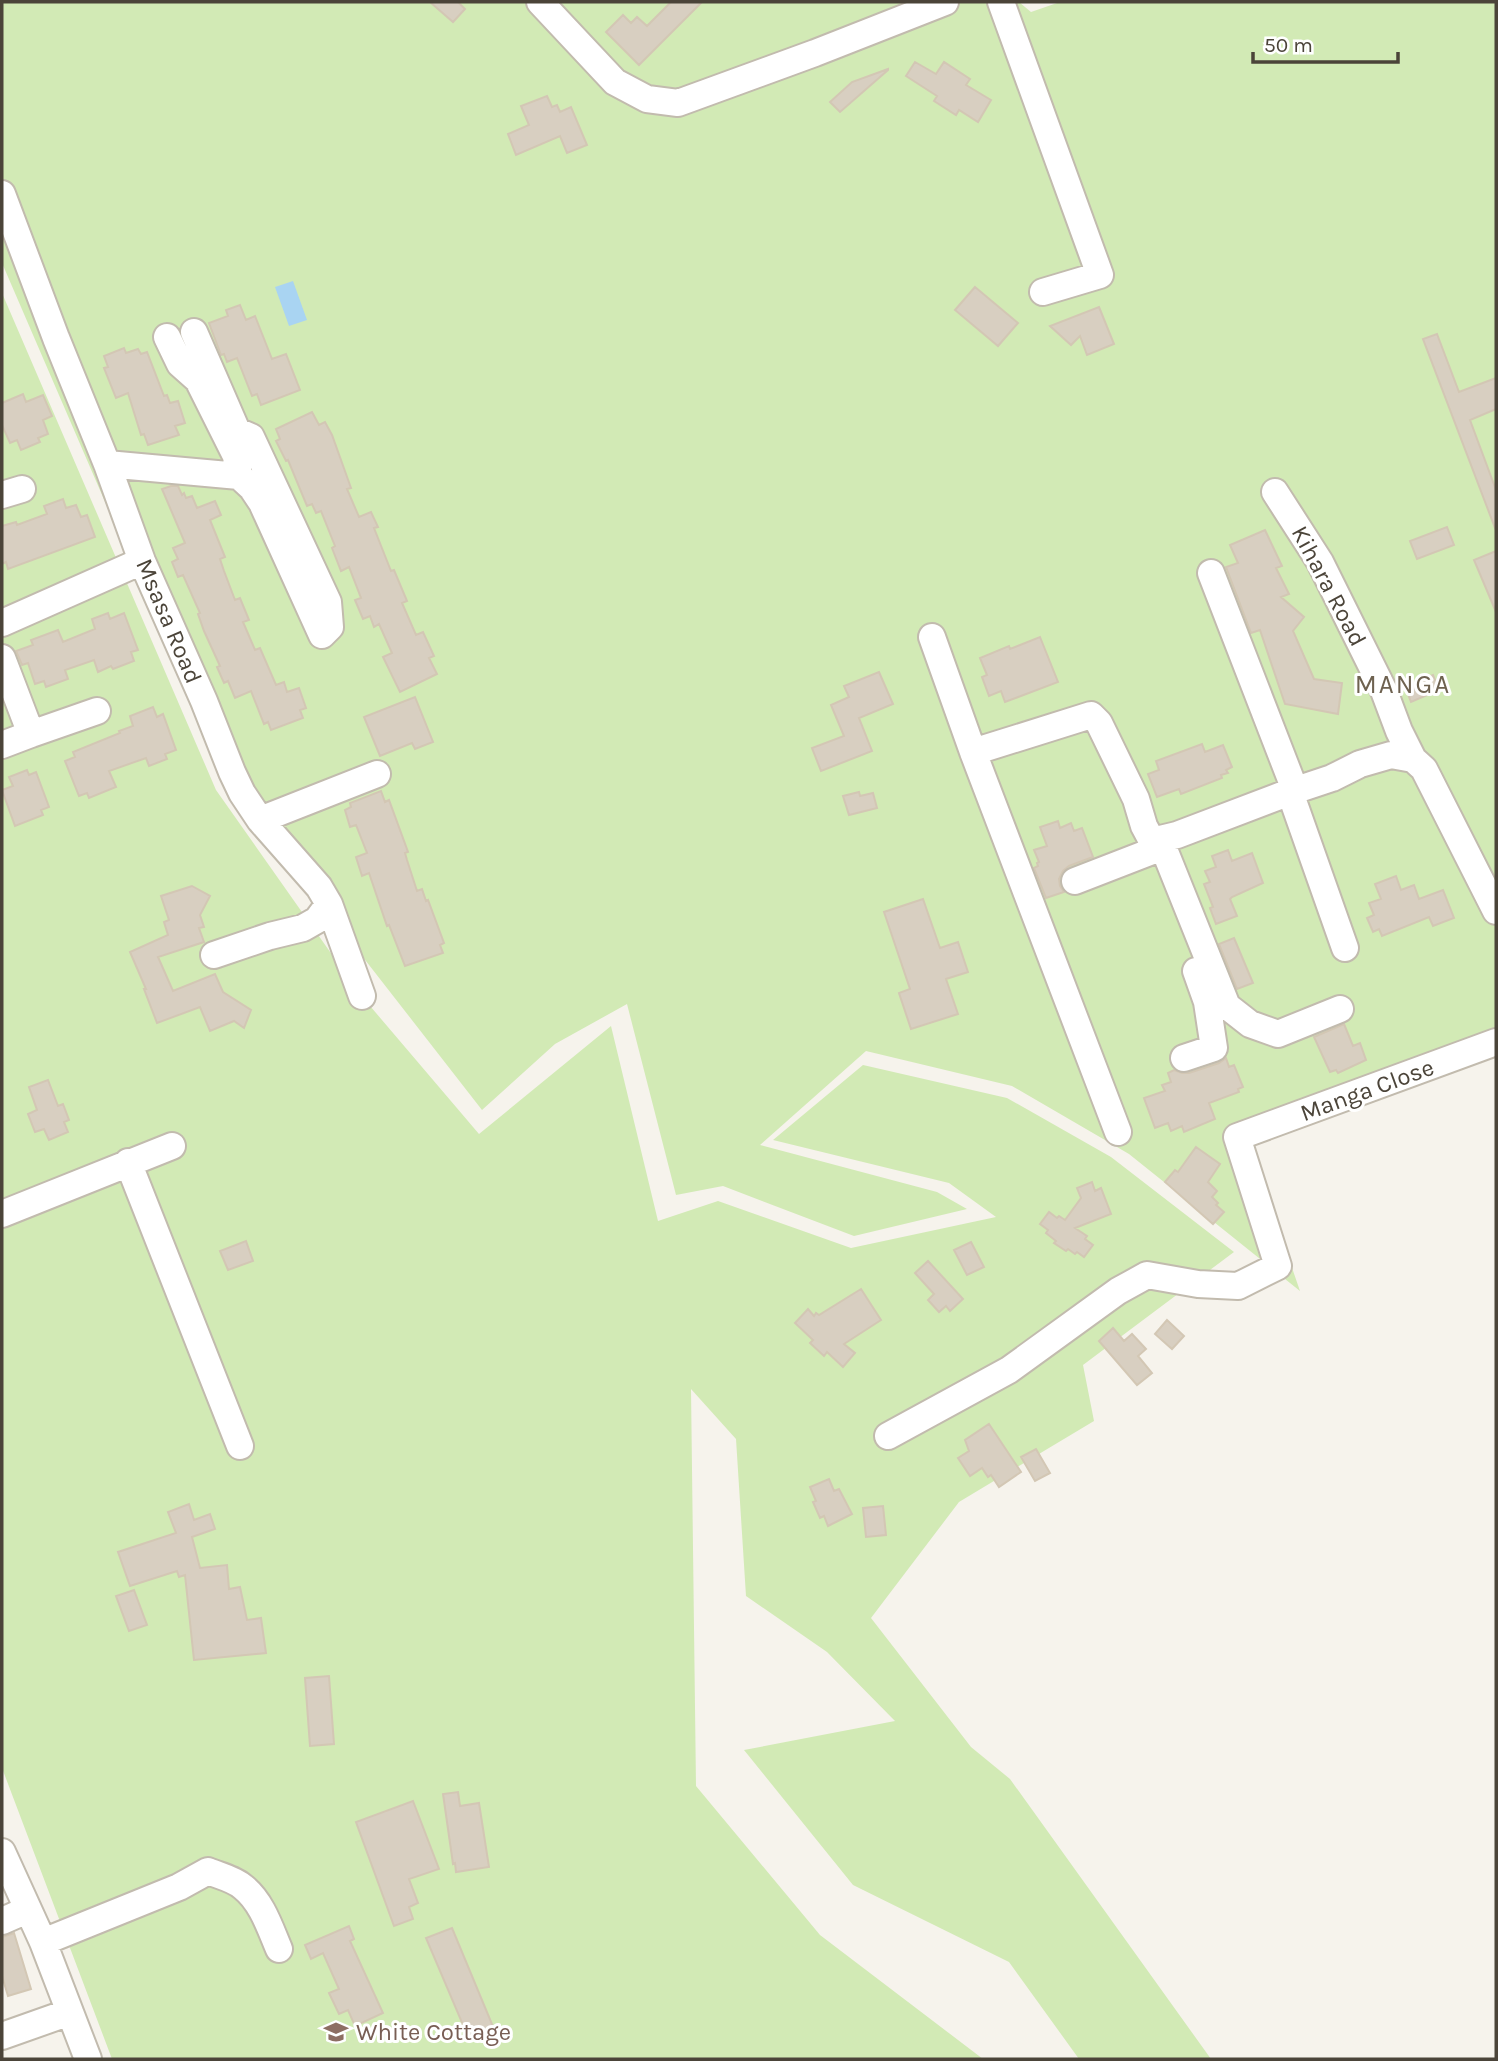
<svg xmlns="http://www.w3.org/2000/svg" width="1498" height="2061" viewBox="0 0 1498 2061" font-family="Karla,sans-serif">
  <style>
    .green { fill: #d2eab5 }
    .water { fill: #a9d4f2 }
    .building { fill: #d8cfc1; stroke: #d3c7b4; stroke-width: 2 }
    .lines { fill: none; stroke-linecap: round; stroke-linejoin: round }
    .minor-casing { stroke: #c2bbae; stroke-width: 30 }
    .minor { stroke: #fff; stroke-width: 26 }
    .labels { text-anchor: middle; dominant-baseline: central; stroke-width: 6; stroke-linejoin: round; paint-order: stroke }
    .street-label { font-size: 24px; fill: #4b4439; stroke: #fff }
    .education-label { font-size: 24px; fill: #785e54; stroke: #fff; text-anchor: start }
    .neighbourhood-label { font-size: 26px; letter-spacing: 2px; fill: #6e6250; stroke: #fff }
  </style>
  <rect width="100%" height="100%" fill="#f6f3ec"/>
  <path class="green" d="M2 2H1019L1031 12 1060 2H1496V1038L1249 1143 1300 1291 1129 1154 1012 1086 866 1051 760 1145 937 1192 967 1209 854 1236 723 1186 676 1195 627 1004 555 1044 482 1110 225 780 2 263Z
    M2 293 216 790 359 993 479 1134 611 1026 658 1221 718 1201 851 1248 996 1217 949 1183 773 1140 863 1065 1007 1098 1111 1157 1234 1252 1083 1365 1094 1421 959 1502 871 1618 971 1747 1010 1779 1211 2059H1079L1009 1962 853 1885 744 1750 895 1721 827 1652 746 1596 736 1439 691 1389 696 1786 820 1935 983 2059H112L2 1768Z"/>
  <path class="water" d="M293 281 307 320 289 326 275 287Z"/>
  <path class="building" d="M430 2H458L465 9 453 22Z
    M671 2H702L639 65 606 32 623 15 631 23 637 17 647 26Z
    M915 62 936 74 944 62 970 79 966 85 991 100 978 122 959 110 956 115 934 101 937 96 906 76Z
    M888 69V70L840 112 830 102 852 82Z
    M547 96 552 107 557 105 560 112 571 107 587 145 567 153 560 136 516 155 508 134 529 125 521 106Z
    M975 287 1018 323 998 346 955 310Z
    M240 305 246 320 255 316 272 359 286 354 300 390 261 405 257 394 252 396 237 358 227 362 224 354 221 355 209 323 228 316 226 310Z
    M1099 307 1114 344 1087 355 1080 336 1071 345 1050 326Z
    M1437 334 1459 392 1496 378V409L1470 420 1496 490V527L1495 528 1423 339Z
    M124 348 126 353 138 349 141 354 147 352 164 396 167 395 170 403 178 401 185 423 175 426 179 435 148 445 144 434 141 435 128 393 116 398 104 368 108 367 104 356Z
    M23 394 26 402 43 395 52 416 43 420 48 434 38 438 40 442 21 450 17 440 10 443 2 425V403Z
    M312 412 319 425 325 422 332 435 351 488 347 489 359 517 371 512 378 527 374 528 391 571 394 570 407 601 402 603 416 635 423 632 434 656 429 658 437 674 400 692 383 657 392 653 379 624 374 627 370 616 363 619 355 600 361 598 349 567 341 571 332 548 335 546 321 511 316 513 312 504 307 506 288 460 286 461 276 441 280 439 276 429Z
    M171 486H178L182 495 184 493 186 498 192 496 197 508 215 501 221 515 210 520 225 557 220 559 224 571 235 600 240 598 249 620 243 622 255 650 260 648 276 685 284 682 287 692 299 688 306 708 300 710 303 718 271 730 268 722 264 724 251 691 235 698 228 681 224 683 217 667 220 666 204 631 198 614 200 613 183 575 178 577 172 562 178 559 173 548 185 543 162 489Z
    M63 499 66 508 76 505 81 517 87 515 95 537 8 569 6 562 2 564V526L16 522 17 525 47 514 44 506Z
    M1447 527 1454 545 1417 559 1410 541Z
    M1265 530 1282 566 1276 568 1289 594 1281 597 1304 617 1293 631 1314 679 1342 683 1338 714 1285 704 1260 630 1251 633 1226 567 1238 563 1230 545Z
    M1496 551V612L1474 560Z
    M108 613 110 619 124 613 138 650 131 652 134 661 113 669 111 666 98 672 94 660 65 670 68 679 46 687 44 681 35 684 28 663 22 665 16 651 33 645 31 640 58 630 63 642 95 629 92 619Z
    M1040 637 1058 682 1005 702 1001 691 989 696 982 677 987 675 980 658 1009 646 1010 649Z
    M879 672 893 704 859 718 872 751 821 771 812 748 844 736 831 705 849 697 844 686Z
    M1433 675 1439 690 1411 702 1405 686Z
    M415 697 433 742 415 749 412 743 380 756 364 717Z
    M153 707 157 717 163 714 176 750 165 754 167 759 149 766 146 758 109 771 116 787 89 798 87 793 79 796 65 761 75 757 73 752 120 733 119 731 133 726 130 716Z
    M1202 744 1205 752 1223 745 1232 767 1226 770 1228 773 1221 775 1222 778 1181 794 1179 789 1157 797 1148 774 1159 770 1156 761Z
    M27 770 29 775 36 772 49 807 41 810 43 815 15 826 2 790 13 786 9 777Z
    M381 791 385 802 389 800 408 852 405 853 407 860 417 891 422 889 426 901 428 900 444 943 440 945 443 953 405 966 389 925 387 926 369 873 362 876 356 857 367 853 356 825 350 827 345 810 351 807 350 803Z
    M859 792 860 796 873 793 877 808 849 815 843 796Z
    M1058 821 1060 828 1071 823 1074 831 1082 828 1093 857 1069 866 1063 871 1059 879 1060 886 1064 892 1046 898 1034 868 1038 866 1037 863 1039 862 1034 850 1047 846 1040 827Z
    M1228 850 1232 861 1252 853 1263 883 1232 897 1230 899 1237 916 1216 924 1210 908 1213 907 1204 884 1210 882 1205 871 1216 867 1212 856Z
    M1396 876 1401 890 1414 885 1419 899 1443 890 1454 918 1433 926 1429 917 1382 936 1379 929 1373 932 1367 918 1374 915 1369 903 1381 899 1375 884Z
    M192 886 210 896 200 915 204 927 199 928 204 942 158 957 173 991 215 974 223 992 251 1010 244 1028 234 1021 210 1031 200 1007 157 1023 144 989H146L130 952 168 935 164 922 169 920 161 896Z
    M923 899 940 948 958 942 968 972 946 979 958 1014 911 1029 899 993 910 989 884 912Z
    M1234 938 1253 983 1237 989 1219 944Z
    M1344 1024 1353 1046 1360 1043 1366 1060 1338 1073 1336 1070 1330 1072 1314 1037Z
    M1226 1058 1229 1067 1234 1065 1243 1087 1238 1089 1239 1092 1209 1103 1215 1119 1184 1132 1182 1126 1171 1131 1168 1123 1155 1128 1144 1098 1165 1091 1162 1085 1171 1082 1168 1073 1174 1070 1182 1073H1189L1219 1063Z
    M48 1080 58 1106 63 1104 69 1120 64 1122 68 1132 49 1140 44 1129 35 1132 28 1114 37 1110 29 1087Z
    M1196 1147 1220 1164 1208 1182 1217 1191 1212 1197 1218 1203 1216 1205 1224 1212 1213 1224 1165 1182 1175 1170 1178 1172Z
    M1092 1182 1095 1191 1101 1188 1111 1214 1075 1228 1087 1236 1085 1239 1093 1245 1084 1257 1077 1252 1075 1254 1068 1249 1066 1251 1054 1243 1056 1241 1046 1233 1048 1230 1040 1224 1049 1212 1057 1218 1059 1216 1065 1220 1081 1198 1077 1188Z
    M246 1241 253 1261 228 1270 220 1251Z
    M971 1242 984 1267 967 1275 954 1250Z
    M928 1261 963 1299 950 1311 946 1306 939 1312 928 1300 934 1294 915 1273Z
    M861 1289 881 1320 844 1344 855 1353 843 1367 827 1352 824 1356 810 1343 813 1340 795 1323 808 1309 814 1316 816 1313 819 1315Z
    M1167 1320 1184 1336 1172 1349 1155 1334Z
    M1113 1328 1124 1341 1132 1334 1146 1349 1138 1356 1152 1373 1137 1385 1099 1341Z
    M989 1424 1021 1472 999 1487 991 1475 988 1477 982 1468 970 1476 958 1458 969 1451 965 1440Z
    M1036 1449 1050 1473 1035 1481 1021 1457Z
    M829 1479 834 1491 839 1489 852 1514 828 1526 824 1516 820 1518 813 1502 816 1501 810 1487Z
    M189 1504 194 1520 210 1514 215 1529 192 1537 200 1568 227 1565 229 1589 240 1587 247 1620 261 1618 266 1653 194 1660 185 1575 179 1577 177 1571 130 1586 118 1552 176 1533 168 1512Z
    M883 1506 886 1535 866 1537 863 1508Z
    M134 1590 147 1625 129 1631 116 1596Z
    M329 1676 334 1744 310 1746 305 1678Z
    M458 1792 460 1806 479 1803 489 1867 456 1872 455 1863 453 1864 443 1794Z
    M413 1801 439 1869 409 1879 418 1903 409 1907 413 1919 394 1926 356 1822Z
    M349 1926 354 1939 350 1941 383 2013 355 2026 348 2010 339 2014 329 1993 339 1989 323 1953 311 1959 305 1945Z
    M452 1928 494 2029 469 2039 426 1938Z
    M14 1933 31 1989 8 1996 2 1976V1937Z"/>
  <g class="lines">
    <g class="minor-casing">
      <path id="minor" d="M540 2 615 82 647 99 678 103 815 53 945 2
        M1001 2 1100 275 1043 292
        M2 194 56 338 107 464 142 561 204 701 232 772 242 793 260 820 319 887 329 904 317 920 303 928 270 936 214 955
        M167 337 180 364 198 380 236 456 239 476
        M107 464 239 476 252 488 262 503 322 635 330 627 328 602 251 437 237 431 194 332
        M1275 492 1320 562 1384 691 1399 731 1413 759
        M2 495 22 489
        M1211 573 1295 790
        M2 623 142 561
        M932 637 973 752 1091 715 1099 723 1136 799 1144 826 1152 841 1177 835 1290 792 1332 778 1360 764 1391 755 1413 759 1424 769 1496 911
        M2 658 31 734 2 745
        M31 734 97 711
        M973 752 1118 1132
        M1290 792 1345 948
        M260 820 377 774
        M1160 839 1227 1006 1250 1024 1278 1034 1340 1009
        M1075 881 1155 850
        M329 904 362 996
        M1184 1058 1214 1048 1207 1002 1196 971
        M128 1162 240 1446
        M2 1214 172 1146
        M888 1436 1009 1370 1118 1291 1147 1275 1198 1284 1238 1286 1278 1266 1237 1137 1496 1042
        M2 1852 43 1942 88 2059
        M2 1921 27 1910
        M43 1942 179 1887 208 1871C220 1876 234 1879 243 1887 262 1902 270 1928 279 1949
        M2 2036 70 2012"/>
    </g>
    <use href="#minor" class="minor"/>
  </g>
  <defs>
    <g id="school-bare" transform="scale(1.89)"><path d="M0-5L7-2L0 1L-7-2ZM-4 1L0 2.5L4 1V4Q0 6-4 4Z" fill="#8d6e63" stroke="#fff" stroke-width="2.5" paint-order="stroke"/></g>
  </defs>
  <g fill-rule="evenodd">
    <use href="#school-bare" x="336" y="2032"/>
  </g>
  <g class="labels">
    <g class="street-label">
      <text transform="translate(1329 586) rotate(62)">Kihara Road</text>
      <text transform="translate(169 621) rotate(67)">Msasa Road</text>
      <text transform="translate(1367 1090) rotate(-20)">Manga Close</text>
    </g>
    <g class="education-label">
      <text x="356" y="2032">White Cottage</text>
    </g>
    <g class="neighbourhood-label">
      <text x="1403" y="684">MANGA</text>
    </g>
  </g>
  <rect width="1498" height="2061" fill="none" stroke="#4b4439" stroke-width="7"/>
  <path d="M1253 52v10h145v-10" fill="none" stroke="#4b4439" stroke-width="3.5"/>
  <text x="1264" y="52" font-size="21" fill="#4b4439" stroke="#ffffff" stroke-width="5" paint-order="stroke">50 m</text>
</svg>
